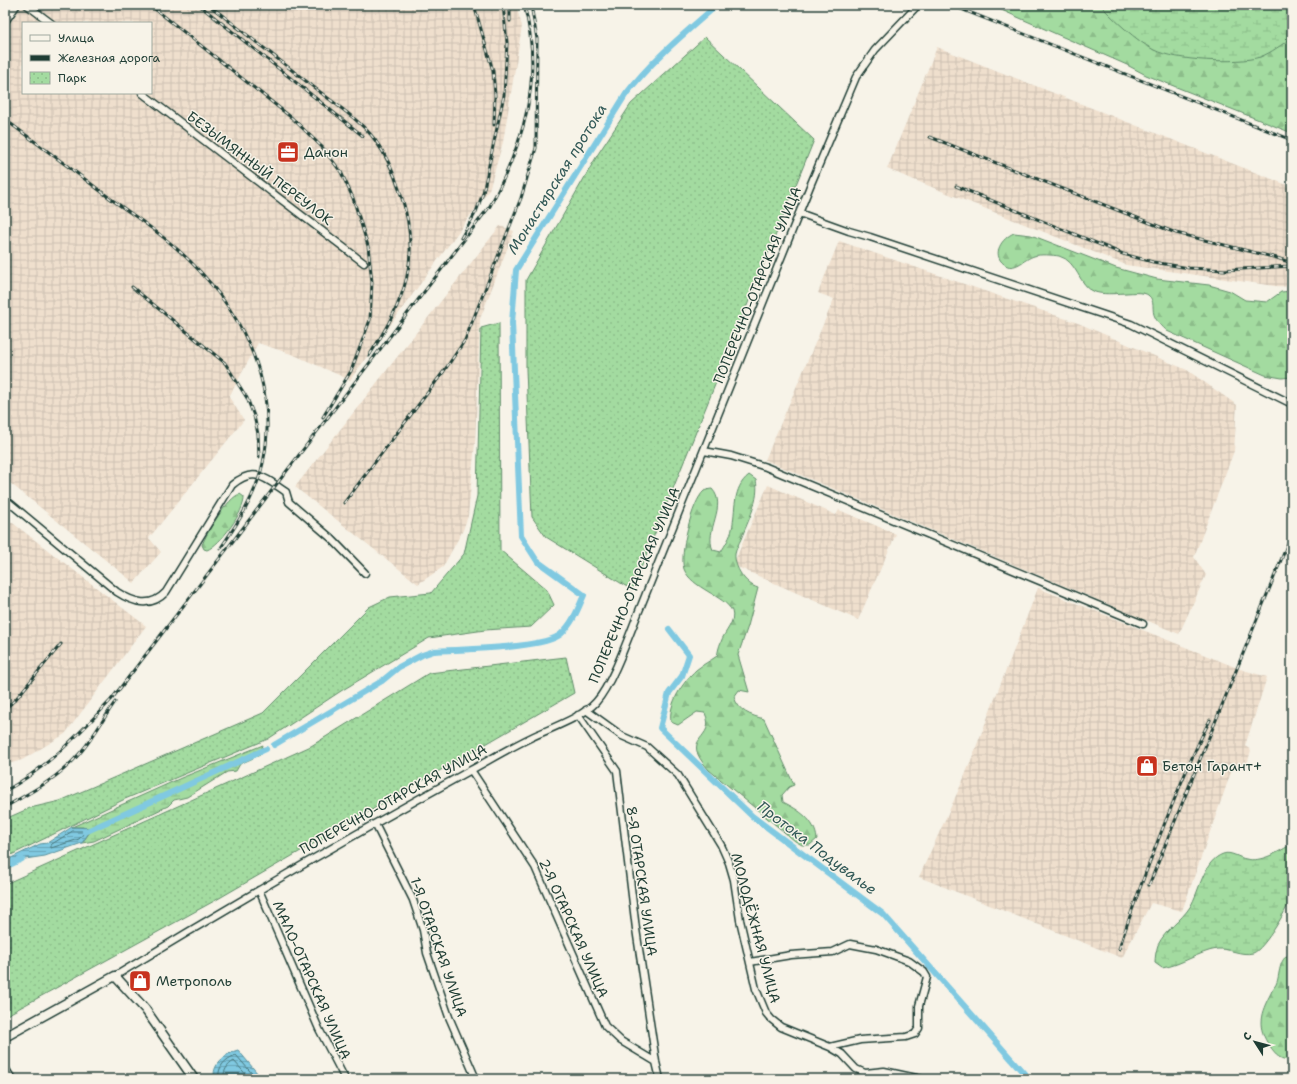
<svg xmlns="http://www.w3.org/2000/svg" width="1297" height="1084" viewBox="0 0 1297 1084" font-family="'Shantell Sans',sans-serif">
  <style>
    .industrial { fill: url(#industrial-grid); fill-rule: evenodd }
    .forest { fill: url(#forest-firs); stroke: #618c6a }
    .wetland { fill: url(#wetland-marsh); stroke: #618c6a }
    .park { fill: url(#park-dots); stroke: #618c6a }
    .water { fill: url(#water-rules); stroke: #59919c }
    .lines { fill: none; stroke-linecap: round; stroke-linejoin: round }
    .shore { stroke: #467579; stroke-width: 1 }
    .canal { stroke: #80c9e1; stroke-width: 6 }
    .minor-casing { stroke: #1f3d34; stroke-width: 9 }
    .tertiary-casing { stroke: #1f3d34; stroke-width: 11 }
    .secondary-casing { stroke: #1f3d34; stroke-width: 12 }
    .minor { stroke: #f7f3e8; stroke-width: 6 }
    .tertiary { stroke: #f7f3e8; stroke-width: 8 }
    .secondary { stroke: #f7f3e8; stroke-width: 9 }
    .rail-casing { stroke: #1f3d34; stroke-width: 3 }
    .rail { stroke: #f7f3e8; stroke-width: 1.5; stroke-dasharray: 4.5; stroke-linecap: butt }
    .labels { text-anchor: middle; dominant-baseline: central; stroke-width: 3; stroke-linejoin: round; paint-order: stroke }
    .poi-label { font-size: 14px; fill: #1f3d34; stroke: #f7f3e8; text-anchor: start }
    .street-label { font-size: 14px; fill: #1f3d34; stroke: #f7f3e8 }
    .water-label { font-size: 15px; font-style: italic; fill: #325957; stroke: #f7f3e8 }
  </style>
  <defs>
    <pattern id="industrial-grid" width="8" height="8" patternUnits="userSpaceOnUse"><rect width="8" height="8" fill="#efdfcd"/><path d="M0 4h8M4 0v8" fill="none" stroke="#ccc0b1"/></pattern>
    <pattern id="forest-firs" width="22" height="20" patternUnits="userSpaceOnUse"><rect width="22" height="20" fill="#a3dba0"/><path d="M5 1l3.5 6h-7zM16 11l3.5 6h-7z" fill="#8cbd8a"/></pattern>
    <pattern id="wetland-marsh" width="20" height="14" patternUnits="userSpaceOnUse"><rect width="20" height="14" fill="#a3dba0"/><path d="M1 5h8M5 5V1M11 12h8M15 12V8" fill="none" stroke="#8cbd8a"/></pattern>
    <pattern id="park-dots" width="8" height="8" patternUnits="userSpaceOnUse"><rect width="8" height="8" fill="#a3dba0"/><path d="M2 2h.1M6 6h.1" fill="none" stroke="#8cbd8a" stroke-width="1.8" stroke-linecap="round"/></pattern>
    <pattern id="water-rules" width="6" height="5" patternUnits="userSpaceOnUse"><rect width="6" height="5" fill="#80c9e1"/><path d="M0 2.5h6" fill="none" stroke="#68a4b7"/></pattern>
  </defs>
  <rect width="100%" height="100%" fill="#f7f3e8"/>
  <filter id="ink" filterUnits="userSpaceOnUse"><feTurbulence type="fractalNoise" baseFrequency=".025" numOctaves="2"/><feDisplacementMap in="SourceGraphic" scale="8" xChannelSelector="R" yChannelSelector="G"/><feConvolveMatrix kernelMatrix="1 2 1 2 8 2 1 2 1" color-interpolation-filters="sRGB"/></filter>
  <g filter="url(#ink)">
    <path class="industrial" d="M23 5H516L522 26 503 142 489 190 350 380 294 355 258 343 229 397 244 420 149 538 161 552 134 583 5 479V28ZM23 23H151V93H23Z
      M937 47 1292 187V287L1275 286 1126 265 887 169Z
      M500 226 514 231 480 319 475 443 468 516 463 530 443 567 418 584 295 487Z
      M839 241 1078 323 1187 370 1237 405 1234 451 1194 557 1206 575 1179 634 765 460 834 299 818 293Z
      M768 485 836 515 839 510 896 534 858 620 733 565Z
      M5 517 146 626 65 734 22 760 5 765Z
      M1038 588 1240 669 1267 677 1245 746 1251 750 1247 765 1234 764 1182 911 1151 903 1122 958 919 877 964 778Z"/>
    <path class="forest" d="M990 5H1100L1122 26 1154 50 1260 57 1292 38V133L1146 75 1127 65Z
      M1014 233 1031 235 1116 268 1157 279 1209 285 1230 291 1245 300 1267 302 1281 292 1292 291V377L1282 378 1265 375 1167 331C1163 327 1157 322 1155 317 1151 310 1156 301 1148 295 1140 289 1110 297 1095 292 1078 286 1078 261 1059 256 1053 255 1040 254 1034 256 1024 259 1014 272 1004 264 991 254 1002 238 1014 233Z
      M749 475 756 480C760 499 748 521 741 539 739 543 736 549 735 554 734 567 745 584 758 588L748 626 738 655 749 692 739 690 734 697C739 712 750 715 764 719L794 785 789 787 782 795 783 802C799 810 815 820 817 839L810 845H802L795 841 709 770C677 735 718 741 705 713L697 712 678 725 671 722C668 704 683 682 696 670 702 665 710 661 717 656 718 652 719 646 721 642 724 632 736 622 732 611 725 596 691 588 684 569 679 555 692 501 704 491 706 490 710 489 712 489 728 506 704 530 713 550L721 552C725 545 731 536 732 529 736 510 732 488 749 475Z
      M240 494 244 497C245 511 220 545 207 550L204 549 202 545C207 532 228 497 240 494Z
      M1292 954V1060C1280 1060 1276 1056 1270 1047 1256 1026 1260 1014 1271 993 1272 989 1276 986 1277 982 1280 973 1279 956 1292 954Z"/>
    <path class="wetland" d="M1100 5H1292V38C1282 44 1271 53 1260 57 1238 64 1175 61 1154 50 1135 40 1115 20 1100 5Z
      M263 745 260 755 240 764 236 771 227 772 187 797 174 800 168 806 94 841 82 843 90 832 83 827H72L181 778Z
      M1292 844C1292 860 1294 877 1292 893 1291 904 1264 950 1253 953 1241 956 1229 948 1217 949 1198 952 1182 965 1162 968L1155 963C1155 957 1156 951 1158 945 1165 930 1181 921 1190 907 1200 891 1203 861 1223 854 1231 851 1239 858 1246 859 1261 863 1280 851 1292 844Z"/>
    <path class="park" d="M705 37 814 140 632 590 546 537 532 517 526 369V280L598 154 631 104Z
      M499 323 500 550 547 590 554 605 531 627 485 630 429 638 341 691 268 739 125 799 5 858V819L30 808 60 801 263 713 369 607 390 597 431 593 464 554 477 496 481 328Z
      M566 657 574 693 216 900 5 1016V884L311 746 429 673Z"/>
    <path class="water" d="M72 827 92 828 82 843 45 856 25 859 5 866V861L7 860 40 844 47 843Z
      M238 1050 258 1074 263 1076 264 1079H215C210 1066 226 1053 238 1050Z"/>
    <g class="lines">
      <path class="shore" d="M73 831H82L84 833 79 839 51 848V845Z
        M219 1079C217 1067 225 1059 236 1055L255 1077 259 1079
        M224 1079C223 1071 227 1065 234 1061L250 1079"/>
      <path class="canal" d="M669 629 689 655 682 676 669 693 660 728 752 816 883 914 1029 1079
        M274 745 382 681 399 667 422 655 434 651C461 649 544 649 561 634 573 623 578 609 584 595L537 561 521 536 512 323 516 270 626 94C652 60 685 33 717 5
        M85 832 266 749
        M5 867 22 859"/>
      <g class="minor-casing">
        <path id="minor" d="M27 5 51 23
          M142 93 364 263
          M799 213 849 231 870 237 1131 324 1292 404
          M704 451 731 456 766 467 1143 624
          M5 499 117 592C134 603 151 608 166 592L232 485C254 466 265 478 286 492L289 502 332 539 365 573
          M586 710 622 736 647 747 678 775 721 845 729 863 734 880 740 920 756 989 766 1013 771 1019 781 1027 830 1047 842 1054 856 1069 865 1073 884 1071 921 1079
          M578 715 617 771 636 929 656 1062 660 1079
          M471 770 535 867 605 1026 621 1041 656 1062
          M375 824 413 900 423 930 427 953 449 1017 476 1079
          M259 890 319 1029 345 1079
          M750 962 791 955 833 952 850 944 876 949 909 961 924 972 927 977 919 1006V1028L915 1034 906 1037 860 1040 830 1047
          M115 976C232 905 351 836 471 770 491 759 511 747 532 737 551 728 583 717 596 702 613 683 630 632 641 606L810 186 856 77 875 50 918 5
          M5 1068 12 1079"/>
      </g>
      <g class="tertiary-casing">
        <path id="tertiary" d="M5 1037 115 976 145 1009 194 1079"/>
      </g>
      <g class="secondary-casing">
        <path id="secondary" d="M5 7 6 5
          M5 19 15 5"/>
      </g>
      <use href="#minor" class="minor"/>
      <use href="#tertiary" class="tertiary"/>
      <use href="#secondary" class="secondary"/>
      <g class="rail-casing">
        <path id="rail" d="M150 5 292 118 322 147 341 172 353 198 368 246 372 282 370 320 351 371 323 417
          M199 5 363 136
          M209 5C245 33 280 61 316 89 334 103 362 122 375 140 387 156 394 173 400 192 423 258 405 300 369 356
          M474 5 493 71 495 95 494 125
          M951 5 1292 140
          M510 21V5
          M7 121C42 147 77 173 111 199 133 215 156 230 176 248 237 302 281 380 263 463 256 495 238 523 220 549
          M930 137 1176 233 1277 258 1292 263
          M956 186 1123 254 1153 262 1189 268 1224 270 1292 266
          M461 238 476 212 483 193 504 95 507 43 503 5
          M132 287 225 363 247 398 254 416 258 434 259 457
          M344 503 444 371 465 340 521 198 536 148 537 39 531 5
          M5 709 15 700 61 644
          M5 791C47 768 78 735 111 700L490 206C524 143 544 77 524 5
          M5 807C32 792 60 777 80 753 94 737 103 719 115 702
          M1149 885 1292 533
          M1119 949C1133 905 1149 863 1166 820 1180 786 1193 752 1210 720"/>
      </g>
      <use href="#rail" class="rail"/>
    </g>
  </g>
  <defs>
    <g id="office-square" transform="scale(1.15)"><rect x="-9" y="-9" width="18" height="18" rx="4" fill="#c8321e" stroke="#f7f3e8"/><path d="M-6-3h4V-5.5h4V-3h4V5H-6ZM-1-4.5V-3h2v-1.5ZM-6 0V1H6V0Z" fill="#fff"/></g>
    <g id="shop-square" transform="scale(1.15)"><rect x="-9" y="-9" width="18" height="18" rx="4" fill="#c8321e" stroke="#f7f3e8"/><path d="M-5-2.5h2.3a2.7 3.5 0 0 1 5.4 0H5L5.5 6h-11ZM-1.5-2.5h3a1.5 2.3 0 0 0-3 0Z" fill="#fff"/></g>
  </defs>
  <g fill-rule="evenodd">
    <use href="#office-square" x="288" y="152"/>
    <use href="#shop-square" x="1147" y="766"/>
    <use href="#shop-square" x="140" y="981"/>
  </g>
  <g class="labels">
    <g class="poi-label">
      <text x="304" y="152">Данон</text>
      <text x="1162" y="766">Бетон Гарант+</text>
      <text x="156" y="981">Метрополь</text>
    </g>
    <g class="street-label">
      <text transform="translate(260 168) rotate(37)">БЕЗЫМЯННЫЙ ПЕРЕУЛОК</text>
      <text transform="translate(757 285) rotate(-68)">ПОПЕРЕЧНО-ОТАРСКАЯ УЛИЦА</text>
      <text transform="translate(634 585) rotate(-67)">ПОПЕРЕЧНО-ОТАРСКАЯ УЛИЦА</text>
      <text transform="translate(393 799) rotate(-29)">ПОПЕРЕЧНО-ОТАРСКАЯ УЛИЦА</text>
      <text transform="translate(642 881) rotate(82)">8-Я ОТАРСКАЯ УЛИЦА</text>
      <text transform="translate(574 928) rotate(66)">2-Я ОТАРСКАЯ УЛИЦА</text>
      <text transform="translate(756 928) rotate(75)">МОЛОДЁЖНАЯ УЛИЦА</text>
      <text transform="translate(439 947) rotate(71)">1-Я ОТАРСКАЯ УЛИЦА</text>
      <text transform="translate(312 980) rotate(66)">МАЛО-ОТАРСКАЯ УЛИЦА</text>
    </g>
    <g class="water-label">
      <text transform="translate(557 179) rotate(-58)">Монастырская протока</text>
      <text transform="translate(817 848) rotate(37)">Протока Подувалье</text>
    </g>
  </g>
  <rect width="1297" height="1084" fill="none" stroke="#f7f3e8" stroke-width="20"/>
  <rect x="10" y="10" width="1277" height="1064" fill="none" stroke="#1f3d34" stroke-width="1.5" filter="url(#ink)"/>
  <rect x="22" y="22" width="130" height="72" fill="#f7f3e8" stroke="#a1aaa0"/>
  <rect x="30" y="35" width="20" height="6" fill="#f7f3e8" stroke="#a1aaa0"/>
  <text x="58" y="42" font-size="12" fill="#1f3d34">Улица</text>
  <rect x="30" y="55" width="20" height="6" fill="#1f3d34" stroke="#a1aaa0"/>
  <text x="58" y="62" font-size="12" fill="#1f3d34">Железная дорога</text>
  <rect x="30" y="72" width="20" height="12" fill="url(#park-dots)" stroke="#a1aaa0"/>
  <text x="58" y="82" font-size="12" fill="#1f3d34">Парк</text>
  <g transform="translate(1255 1042) rotate(306)" stroke="#f7f3e8" stroke-width="3" paint-order="stroke">
  <path d="M0-3L7 15L0 10L-7 15Z" fill="#1f3d34"/>
  <text y="-6" font-size="11" font-weight="bold" text-anchor="middle" fill="#1f3d34">С</text>
  </g>
</svg>
